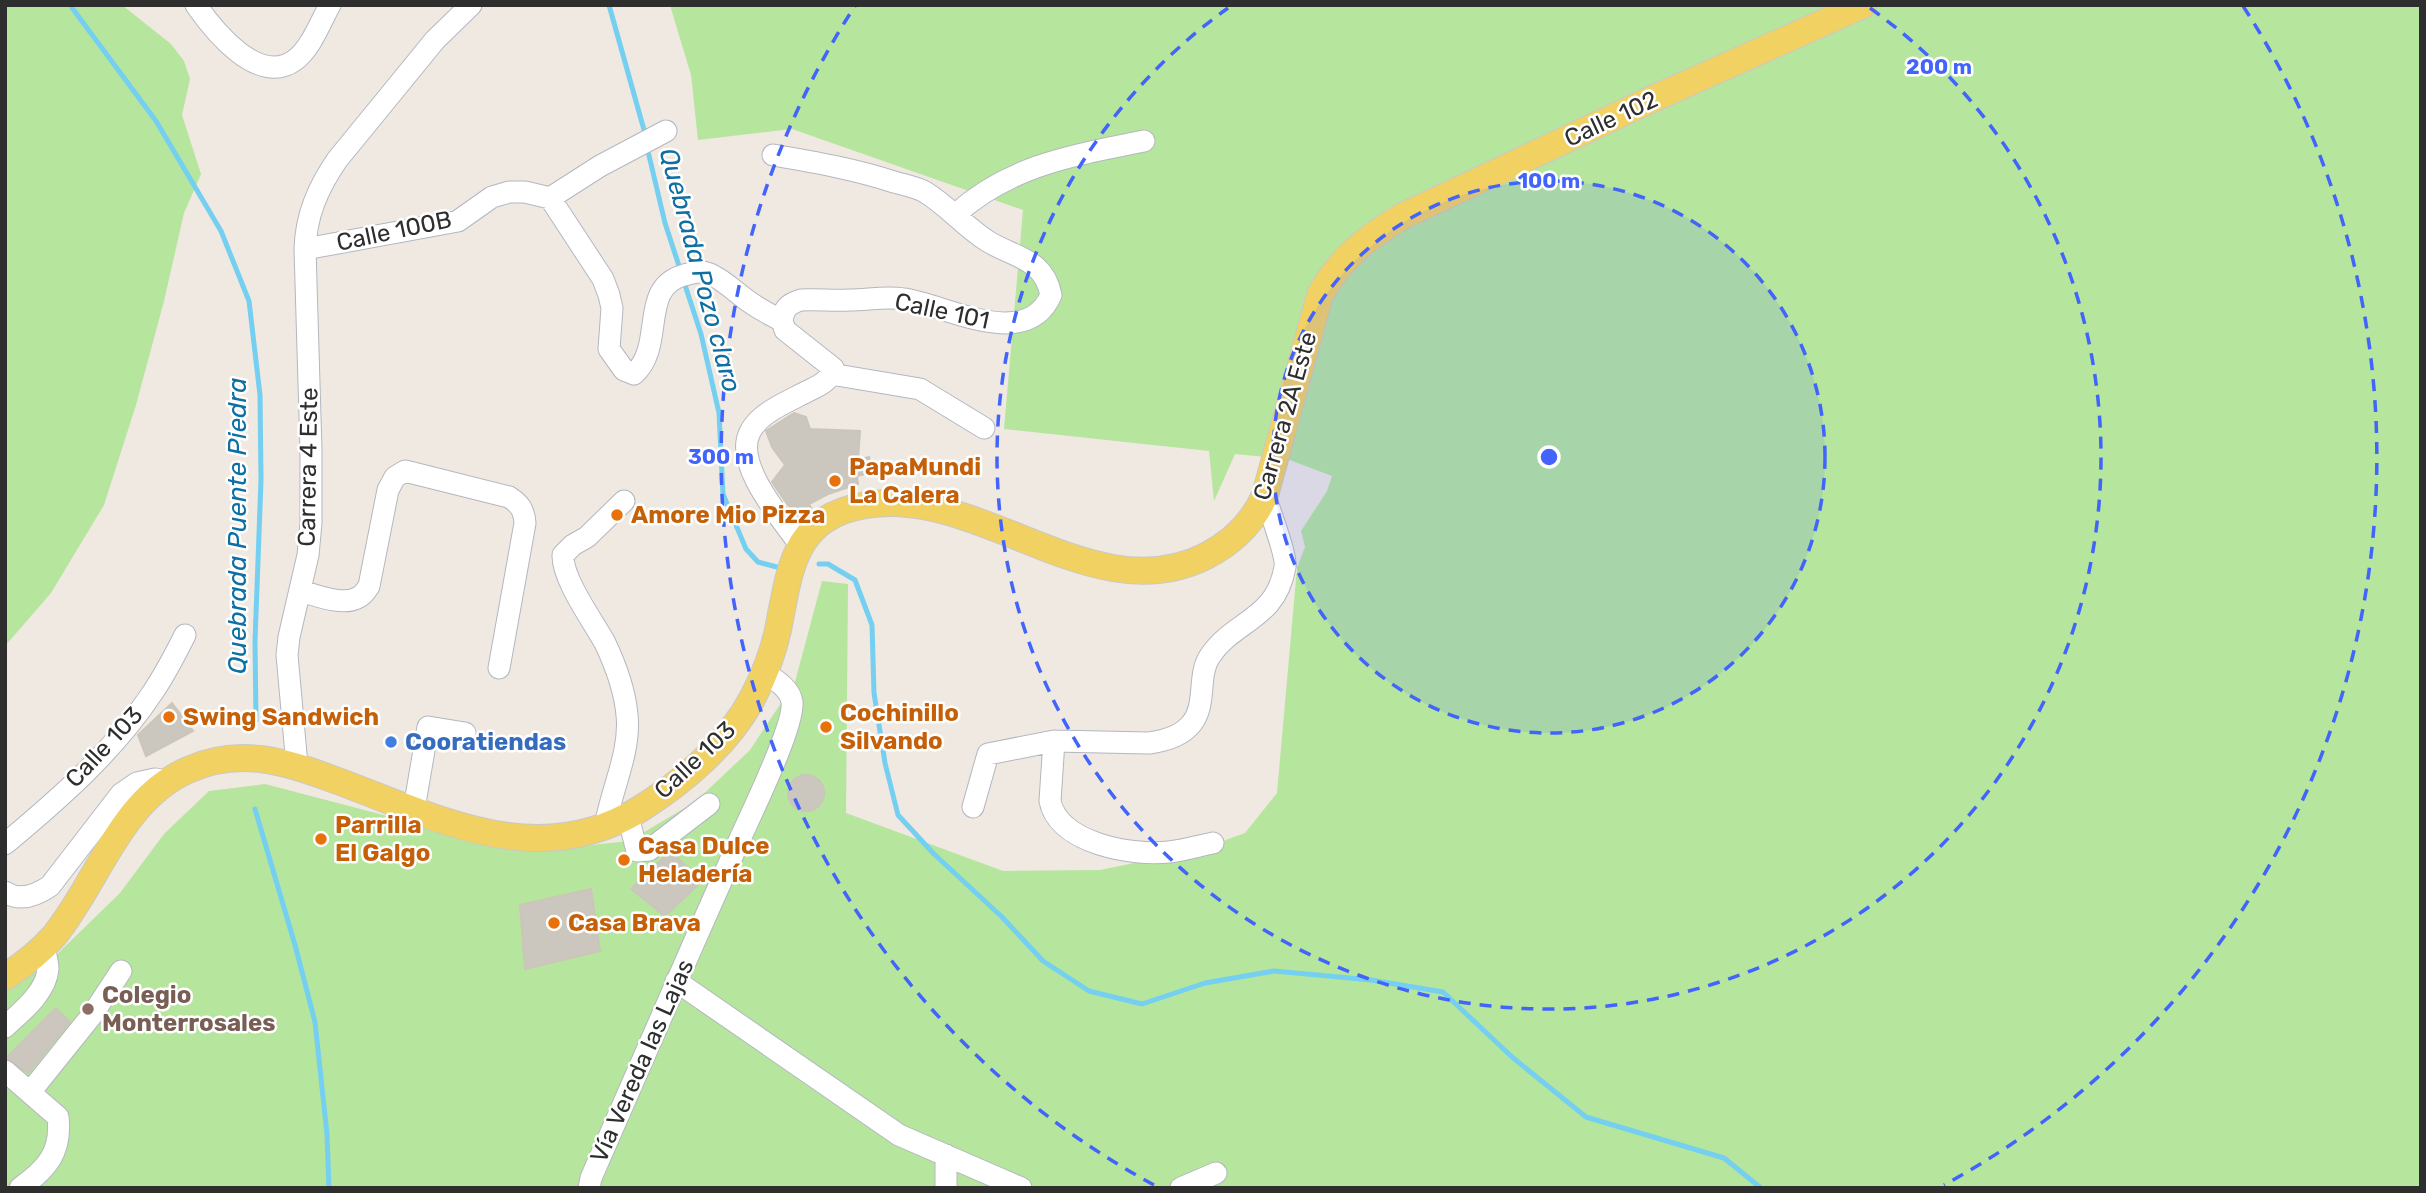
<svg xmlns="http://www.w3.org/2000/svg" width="2426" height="1193" viewBox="0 0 2426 1193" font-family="Rubik,sans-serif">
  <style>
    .green { fill: #b6e59e }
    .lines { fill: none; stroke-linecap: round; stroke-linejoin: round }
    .stream { stroke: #75cff0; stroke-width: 5 }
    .building { fill: #cbc7bf; stroke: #cbc5ba; stroke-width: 2 }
    .minor-casing { stroke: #b4b7c1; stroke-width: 23 }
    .major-casing { stroke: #c9c9c9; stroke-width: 28 }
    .minor { stroke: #fff; stroke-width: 21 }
    .major { stroke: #f2d163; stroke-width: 26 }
    .ring { fill: none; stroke: #4264fb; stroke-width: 3.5; stroke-dasharray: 12 9 }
    .food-dot { fill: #e8710a; stroke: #fff; stroke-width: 2.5 }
    .shop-dot { fill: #3f7fe0; stroke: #fff; stroke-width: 2.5 }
    .education-dot { fill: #8d6e63; stroke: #fff; stroke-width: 2.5 }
    .labels { text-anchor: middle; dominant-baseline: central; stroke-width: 5; stroke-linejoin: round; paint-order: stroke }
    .street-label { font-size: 24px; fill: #2e2e2e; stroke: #fff }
    .food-label { font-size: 24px; font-weight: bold; fill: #c56008; stroke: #fff; text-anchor: start }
    .shop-label { font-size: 24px; font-weight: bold; fill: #366cbe; stroke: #fff; text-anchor: start }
    .education-label { font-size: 24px; font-weight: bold; fill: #785e54; stroke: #fff; text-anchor: start }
    .water-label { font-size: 26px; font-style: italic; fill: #0d6fa3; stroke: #fff }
    .centre { fill: #4264fb; stroke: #fff; stroke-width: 3.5 }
    .ring-label { font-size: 21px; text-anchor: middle; font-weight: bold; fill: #4264fb; stroke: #fff; stroke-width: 5; stroke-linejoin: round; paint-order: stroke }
  </style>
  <rect width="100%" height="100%" fill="#efe9e1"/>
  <path class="green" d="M5 5H122L171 44 184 61 190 79 182 115 201 174 184 213 164 301 136 405 104 505 51 593 5 646Z
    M670 5H2421V1188H5V989L47 964 120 893 164 834 209 791 265 784 414 823 564 848 629 841 695 802 750 750 795 682 822 581 848 584 846 813 1003 871 1100 870 1198 850 1245 833 1277 793 1297 568 1305 547 1301 531 1327 491 1332 476 1287 459 1235 454 1214 501 1209 451 1004 429 1023 210 792 129 698 140 691 75Z"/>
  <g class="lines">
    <path class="stream" d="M70 5 156 121 221 231 249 301 260 395 261 480 255 641 256 721
      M609 5 646 137
      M647 147 665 223 681 272
      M684 282 701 334 719 413 723 494 746 549 758 562 777 567
      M819 564H828L855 580 872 625 874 693 885 763 898 815 934 854 1002 917 1043 961 1089 991 1142 1004 1205 983 1274 971 1371 980 1443 992 1512 1057 1586 1117 1724 1158 1761 1188
      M255 809 295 945 315 1022 327 1134 329 1188"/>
  </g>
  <path class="building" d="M794 413 806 417 810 429 860 431 858 460 869 457 873 472 857 476 858 484 828 494 809 504 812 510 799 521 772 482 785 465 772 447 766 431Z
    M172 703 193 731 146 756 138 735Z
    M788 793a18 18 0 1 1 36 0a18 18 0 1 1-36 0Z
    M671 851 701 882 665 916 631 889Z
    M591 889 600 951 525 969 520 905Z
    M56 1008 70 1022 28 1073 6 1058Z"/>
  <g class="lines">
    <g class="minor-casing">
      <path id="minor" d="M196 5C214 31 259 87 295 60 311 48 320 23 330 5
        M773 155C814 162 854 169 894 182 904 185 916 187 925 192 948 206 966 228 989 242 1016 258 1044 259 1051 295 1026 352 946 305 904 299 886 296 867 300 849 300 833 301 817 299 801 300 788 304 784 308 782 321
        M550 198 603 279 609 295 612 308 609 349 624 370 634 374C666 345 638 288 684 275 693 273 700 270 710 274 726 281 739 296 754 305 763 311 773 316 782 321
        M956 214C1010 165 1075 155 1144 141
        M305 249 458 221 492 197 509 192H525L550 198 600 166 666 131
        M782 321 785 330 833 368C830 382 818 386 806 392 789 401 759 413 750 432 733 465 783 520 800 545
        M831 374 920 389 984 428
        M300 591C316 595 342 606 357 598 362 596 366 591 369 586L388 490 395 477 405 471 509 497C520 504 524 510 525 523L499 668
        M1054 741 1050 801C1059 844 1133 856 1169 852 1184 850 1198 846 1213 843
        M297 765 287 655 289 637 308 555 311 523V450L305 249C306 215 318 188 337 160L435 40 471 5
        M973 807 988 754 1054 741 1149 743C1164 741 1182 736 1192 723 1207 704 1197 675 1210 656 1234 620 1276 620 1285 567 1287 555 1269 510 1265 495
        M414 809 428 727 465 733
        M628 816 637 851 649 850 709 804
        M605 827C611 790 631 752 627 715 625 692 615 664 605 643 593 621 562 579 563 555L573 545 587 537 624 501
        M5 844C59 799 114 751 153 692 165 674 175 655 185 635
        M5 892C20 902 37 895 50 886L121 794 137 783 155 779 168 781
        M676 981 899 1135 1021 1188
        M5 1027C21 1012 46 993 48 969 48 962 45 953 44 946
        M5 1071 58 1117C62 1152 47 1169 20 1188
        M31 1091 92 1015 121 971
        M946 1155V1188
        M589 1188 591 1178C640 1065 689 953 739 841 750 816 795 725 792 702 790 688 775 680 764 672
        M1181 1188 1216 1173"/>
    </g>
    <g class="major-casing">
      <path id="major" d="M5 977C23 965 40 952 54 936 98 882 120 800 188 770 240 747 285 761 335 780 436 817 537 873 640 809 683 782 729 743 753 697 764 676 773 653 778 630 790 569 793 517 866 505 982 486 1094 613 1206 556 1233 542 1253 523 1265 495L1320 295C1340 258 1368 237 1403 216L1648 101 1863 5"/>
    </g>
    <use href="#minor" class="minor"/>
    <use href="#major" class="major"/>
  </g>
  <circle cx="1549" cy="457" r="276" fill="#4264fb" fill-opacity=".12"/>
  <g class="ring">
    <circle cx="1549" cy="457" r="276"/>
    <path d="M1870 8A552 552 0 1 1 1228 8"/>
    <path d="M1154 1185A828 828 0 0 1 855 6M2243 6A828 828 0 0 1 1944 1185"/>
  </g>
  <g class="food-dot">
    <circle cx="835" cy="481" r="7"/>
    <circle cx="617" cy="515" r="7"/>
    <circle cx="169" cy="717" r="7"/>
    <circle cx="826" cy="727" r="7"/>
    <circle cx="321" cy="839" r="7"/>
    <circle cx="624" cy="860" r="7"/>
    <circle cx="554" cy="923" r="7"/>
  </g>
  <circle class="shop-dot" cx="391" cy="742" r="7"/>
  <circle class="education-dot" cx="88" cy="1009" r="7"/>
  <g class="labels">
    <g class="street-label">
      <text transform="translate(1611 119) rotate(-25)">Calle 102</text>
      <text transform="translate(394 231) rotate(-12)">Calle 100B</text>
      <text transform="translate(942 311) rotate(12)">Calle 101</text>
      <text transform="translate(1285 416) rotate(-74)">Carrera 2A Este</text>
      <text transform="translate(308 467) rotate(-89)">Carrera 4 Este</text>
      <text transform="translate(104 747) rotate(-47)">Calle 103</text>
      <text transform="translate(695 760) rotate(-43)">Calle 103</text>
      <text transform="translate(642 1061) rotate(-66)">Vía Vereda las Lajas</text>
    </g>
    <g class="food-label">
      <text x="849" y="467">PapaMundi<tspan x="849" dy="28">La Calera</tspan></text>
      <text x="631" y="515">Amore Mio Pizza</text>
      <text x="840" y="713">Cochinillo<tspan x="840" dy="28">Silvando</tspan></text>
      <text x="183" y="717">Swing Sandwich</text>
      <text x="335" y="825">Parrilla<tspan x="335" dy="28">El Galgo</tspan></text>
      <text x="638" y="846">Casa Dulce<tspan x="638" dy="28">Heladería</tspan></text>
      <text x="568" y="923">Casa Brava</text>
    </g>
    <g class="shop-label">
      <text x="405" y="742">Cooratiendas</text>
    </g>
    <g class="education-label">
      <text x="102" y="995">Colegio<tspan x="102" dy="28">Monterrosales</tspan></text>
    </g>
    <g class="water-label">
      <text transform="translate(700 270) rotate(75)">Quebrada Pozo claro</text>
      <text transform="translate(237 526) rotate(-90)">Quebrada Puente Piedra</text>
    </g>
  </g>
  <circle cx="1549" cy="457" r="10" class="centre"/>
  <g class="ring-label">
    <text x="1939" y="74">200 m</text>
    <text x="1549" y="188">100 m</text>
    <text x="721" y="464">300 m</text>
  </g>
  <rect width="2426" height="1193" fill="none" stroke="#2e2e2e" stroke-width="14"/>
</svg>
